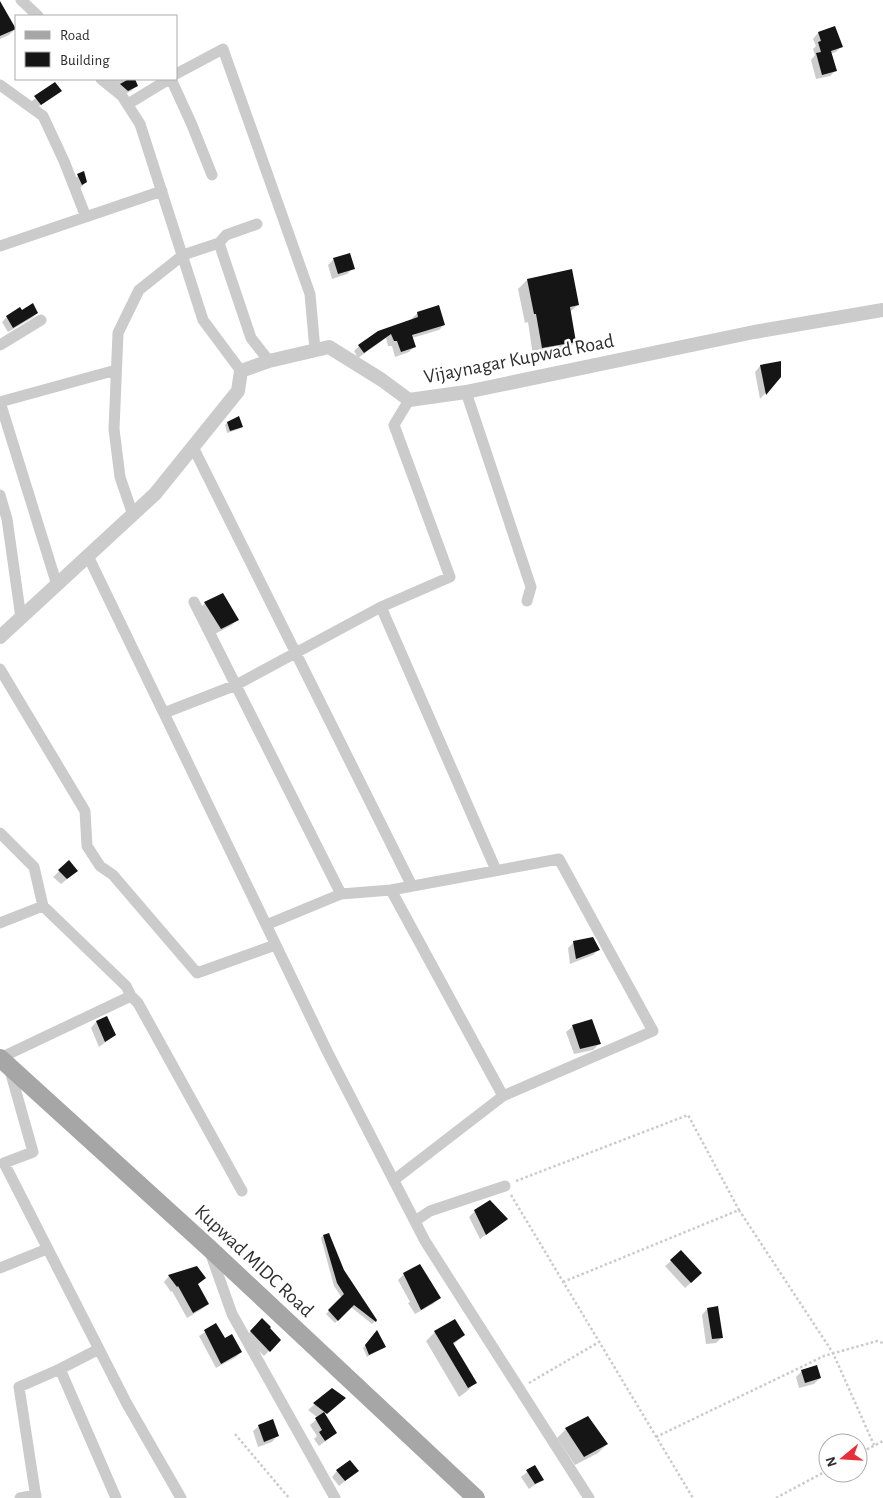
<svg xmlns="http://www.w3.org/2000/svg" width="883" height="1498" viewBox="0 0 883 1498" font-family="'Alegreya Sans',sans-serif">
  <style>
    .shadow { fill: #0003 }
    .building { fill: #151515 }
    .lines { fill: none; stroke-linecap: round; stroke-linejoin: round }
    .path { stroke: #cbcbcb; stroke-width: 2.5; stroke-dasharray: 2.5 2.5; stroke-linecap: butt }
    .minor { stroke: #cbcbcb; stroke-width: 11 }
    .tertiary { stroke: #cbcbcb; stroke-width: 14 }
    .primary { stroke: #a6a6a6; stroke-width: 18 }
    .labels { text-anchor: middle; dominant-baseline: central; stroke-width: 5; stroke-linejoin: round; paint-order: stroke }
    .street-label { font-size: 20px; fill: #2e2e2e; stroke: #fff }
  </style>
  <rect width="100%" height="100%" fill="#fff"/>
  <path class="shadow" d="M0 9 15 29 9 35 0 39Z
    M834 27 841 46 836 52 830 54 835 71 830 76 816 79 811 60 815 55 813 49 816 46 813 39 818 33Z
    M109 79H133L137 86 131 91 121 96Z
    M55 84 60 91 34 110 29 103Z
    M78 176 86 182 80 188 72 181Z
    M334 259 353 268 347 274 332 279 328 265Z
    M571 271 578 305 570 312 575 342 566 351 533 356 528 322 525 323 518 289 527 280Z
    M22 312 37 313 32 318 8 332 2 322 7 317Z
    M418 313 444 325 439 330 412 338 414 347 409 352 395 357 392 346H388L386 338 358 358 354 351 359 346 413 320 412 318Z
    M760 366 780 377 760 399 755 372Z
    M227 423 242 427 239 429 227 433 225 425Z
    M205 603 237 619 232 625 215 634 199 609Z
    M69 862 77 871 61 884 53 877Z
    M574 942 598 950 593 955 570 964 568 948Z
    M107 1017 115 1035 99 1047 91 1028 96 1022Z
    M591 1020 599 1044 593 1050 574 1054 566 1032 572 1027Z
    M475 1211 507 1219 480 1239 469 1217Z
    M323 1236 343 1271 376 1320 372 1324 351 1307 335 1323 326 1314 342 1298 334 1286 321 1238Z
    M671 1261 695 1279 685 1288 665 1266Z
    M404 1274 439 1298 433 1304 415 1314 408 1303 410 1302 398 1280Z
    M169 1276 197 1285 208 1303 202 1309 187 1318 172 1291 171 1292 164 1282Z
    M707 1309 722 1337 716 1343 706 1344 702 1315Z
    M262 1320 280 1340 264 1356 245 1337Z
    M216 1325 224 1340 241 1352 236 1357 216 1368 199 1336Z
    M376 1332 385 1346 367 1357 363 1348Z
    M435 1332 464 1335 453 1345 475 1383 466 1392 459 1397 426 1341Z
    M802 1371 820 1378 814 1384 799 1388 796 1377Z
    M332 1389 338 1404 324 1415 336 1433 319 1446 314 1439 317 1436 310 1425 318 1418 308 1410Z
    M259 1426 277 1436 272 1442 258 1447 253 1431Z
    M566 1429 607 1444 598 1453 575 1465 557 1438Z
    M534 1467 543 1479 529 1489 521 1477Z
    M337 1471H357L339 1486 332 1477Z"/>
  <path class="building" d="M0 1 16 29 0 36Z
    M835 26 843 47 831 51 837 71 822 75 816 53 821 52 818 42 821 41 818 32Z
    M129 79H135L138 86 128 91 120 84Z
    M55 82 62 91 41 105 34 96Z
    M84 171 87 182 82 185 77 174Z
    M350 253 355 269 338 274 333 258Z
    M572 269 579 305 570 307 576 342 542 348 536 314H534L527 279Z
    M33 303 38 313 13 328 6 316 20 307 22 310Z
    M439 305 445 325 412 335 416 347 401 352 397 341H394L391 334 364 353 358 345 378 331 418 317 417 312Z
    M781 361V377L766 395 760 365Z
    M239 416 243 427 230 431 227 422Z
    M223 593 239 620 221 629 204 602Z
    M69 860 78 871 67 879 58 870Z
    M593 937 600 950 576 959 573 941Z
    M107 1016 116 1035 105 1042 96 1021Z
    M592 1019 601 1044 580 1049 572 1025Z
    M490 1200 508 1219 486 1235 474 1210Z
    M329 1233 344 1270 377 1320 376 1322 354 1305 338 1321 328 1310 344 1294 337 1283 323 1235Z
    M681 1250 702 1273 691 1283 670 1260Z
    M420 1264 441 1298 421 1310 403 1273Z
    M197 1266 206 1278 198 1284 209 1304 193 1313 178 1286 177 1287 168 1275Z
    M718 1306 723 1338 712 1339 707 1308Z
    M262 1318 271 1327 270 1328 281 1340 270 1352 250 1331Z
    M455 1319 465 1335 453 1343 477 1383 468 1388 434 1331Z
    M216 1323 225 1338 232 1334 242 1352 221 1364 204 1330Z
    M377 1330 386 1347 369 1355 365 1345Z
    M817 1365 821 1378 805 1383 801 1370Z
    M332 1388 346 1398 327 1414 313 1403Z
    M324 1412 337 1433 325 1441 319 1432 322 1430 315 1418Z
    M588 1416 608 1444 584 1457 565 1428Z
    M273 1419 279 1436 264 1442 258 1425Z
    M350 1460 359 1471 345 1481 336 1470Z
    M535 1465 544 1480 535 1484 526 1470Z"/>
  <g class="lines">
    <path class="path" d="M516 1181 688 1115 739 1210
      M511 1195 693 1498
      M563 1282 739 1210 833 1353 874 1445
      M529 1383 599 1342
      M235 1434 289 1498
      M656 1437 824 1356 877 1341 883 1343
      M858 1454 883 1441
      M776 1498 828 1470"/>
    <path class="minor" d="M21 0 38 16
      M176 74 223 49 310 294 315 350
      M101 79 122 96 140 124 203 320 241 371
      M171 79 192 125 212 175
      M0 85 43 116 64 161 86 217
      M128 104 169 79
      M219 243 226 235 257 224
      M0 246 162 191
      M0 345 41 320
      M466 392 531 587 527 601
      M0 402 57 585
      M0 402 116 370
      M193 447 412 886
      M0 495 7 519 21 618
      M133 515 120 477 114 429 118 333 139 290 183 255 219 243 251 338 269 361
      M88 556 328 1053 425 1241 589 1498
      M194 602 341 894 266 925
      M381 607 496 870
      M0 669 85 811 87 846 100 866 113 875 197 973 275 945
      M164 713 236 685 381 607 450 577 394 425 409 400
      M0 833 34 867 43 906 0 923
      M391 890 559 859 653 1031 503 1096
      M341 894 391 890 503 1096 394 1180
      M43 906 126 986 131 996 138 1003 242 1191
      M0 1058 131 996
      M9 1067 33 1152 4 1163 127 1404 181 1498
      M415 1221 430 1211 505 1186
      M210 1252 232 1314 335 1498
      M0 1268 47 1249
      M99 1349 60 1369 116 1498
      M20 1498 36 1495
      M36 1498 19 1387 60 1369"/>
    <path class="tertiary" d="M0 637 155 494 238 391 241 371 269 361 329 347 382 380 409 400 466 392 754 332 883 310"/>
    <path class="primary" d="M0 1058 209 1248 476 1498"/>
  </g>
  <g class="labels">
    <g class="street-label">
      <text transform="translate(519 359) rotate(-11)">Vijaynagar Kupwad Road</text>
      <text transform="translate(254 1261) rotate(43)">Kupwad MIDC Road</text>
    </g>
  </g>
  <rect x="15" y="15" width="162" height="65" fill="#ffffff" stroke="#ababab"/>
  <rect x="25" y="31" width="25" height="8" fill="#a6a6a6" stroke="#ababab"/>
  <text x="60" y="40" font-size="15" fill="#2e2e2e">Road</text>
  <rect x="25" y="52" width="25" height="15" fill="#151515" stroke="#ababab"/>
  <text x="60" y="65" font-size="15" fill="#2e2e2e">Building</text>
  <g transform="translate(843 1458) rotate(252)"><circle r="24" fill="#ffffff" stroke="#ababab"/>
  <path d="M0-4L9 19L0 12L-9 19Z" fill="#e72e39"/>
  <text y="-8" font-size="14" font-weight="bold" text-anchor="middle" fill="#2e2e2e">N</text>
  </g>
</svg>
